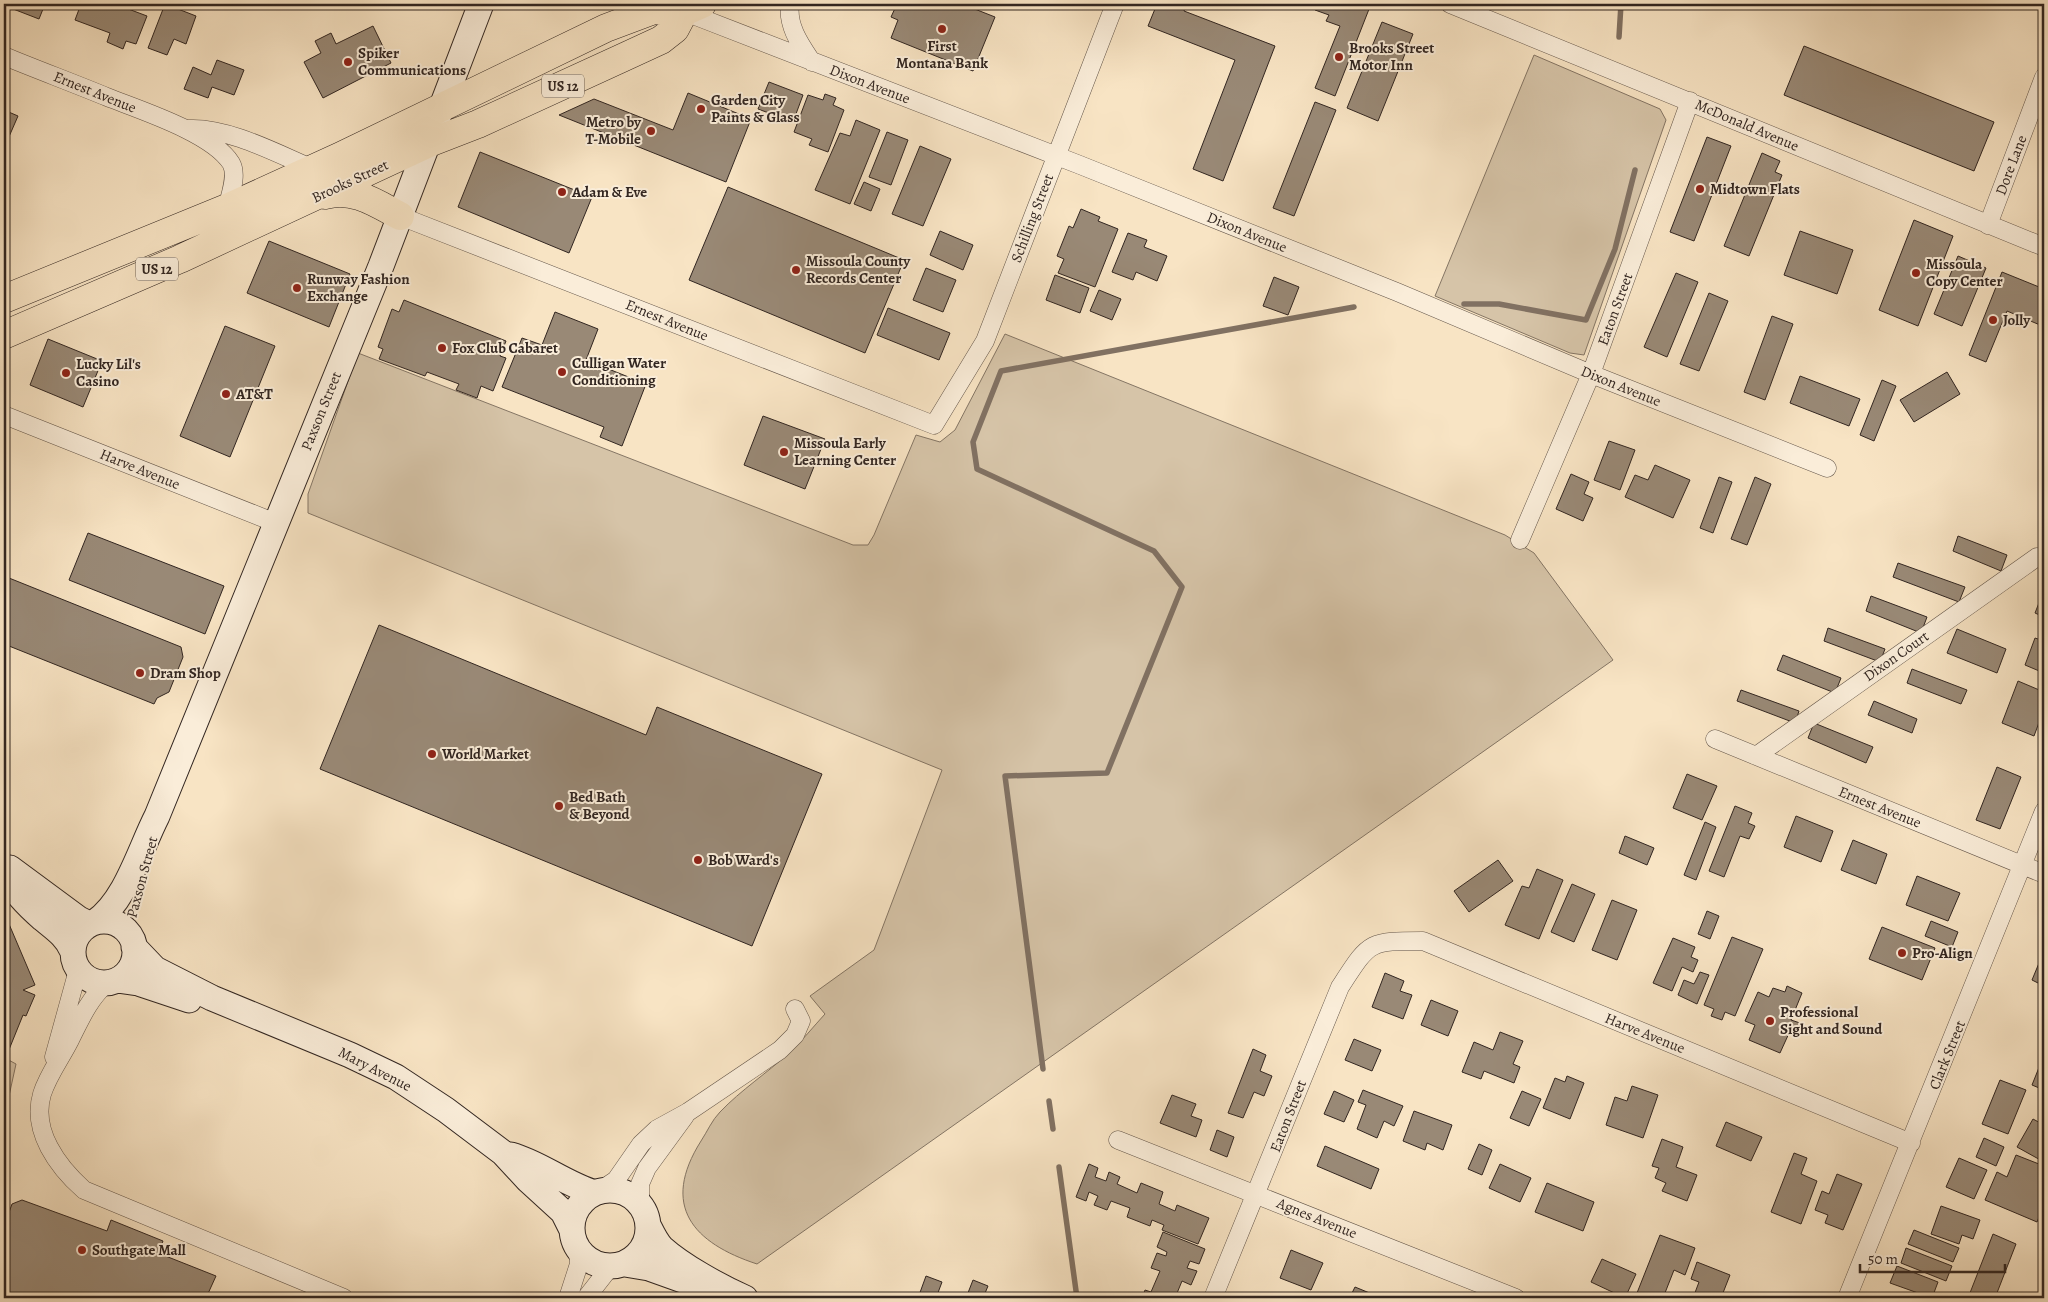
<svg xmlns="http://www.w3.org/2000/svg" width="2048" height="1302" viewBox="0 0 2048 1302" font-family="Alegreya,serif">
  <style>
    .green { fill: #d6c4a8; stroke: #847564 }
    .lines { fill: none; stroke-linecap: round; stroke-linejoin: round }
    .stream { stroke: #817162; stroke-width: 5.5 }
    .building { fill: #998976; stroke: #322621 }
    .street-casing { stroke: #64564a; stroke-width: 19 }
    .secondary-casing { stroke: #322621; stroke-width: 27 }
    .highway-casing { stroke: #322621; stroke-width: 29 }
    .street { stroke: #faedd9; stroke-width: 18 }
    .secondary { stroke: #faedd9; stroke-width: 25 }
    .highway { stroke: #f8e4c4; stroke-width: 28 }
    .poi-dot { fill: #8f2418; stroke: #faedd9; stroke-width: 2 }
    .labels { text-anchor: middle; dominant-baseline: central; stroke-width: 4; stroke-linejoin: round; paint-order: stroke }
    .shield { fill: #faedd9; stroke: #6e6258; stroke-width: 1 }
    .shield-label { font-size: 14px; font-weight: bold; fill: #322621 }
    .poi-label { font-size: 15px; font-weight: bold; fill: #322621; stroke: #faedd9; text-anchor: start }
    .street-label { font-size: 15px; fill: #322621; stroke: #faedd9 }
  </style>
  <rect width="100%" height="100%" fill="#f8e4c4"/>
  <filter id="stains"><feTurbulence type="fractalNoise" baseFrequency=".004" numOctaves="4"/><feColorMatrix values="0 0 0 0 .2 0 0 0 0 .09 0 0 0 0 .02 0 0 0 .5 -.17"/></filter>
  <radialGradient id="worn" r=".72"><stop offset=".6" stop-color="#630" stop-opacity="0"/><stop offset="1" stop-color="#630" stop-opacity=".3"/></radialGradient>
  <path class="green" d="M1534 55 1660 109 1666 120 1584 355 1570 353 1435 296Z
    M1005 334 1505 535 1534 553 1613 660 757 1264C693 1243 660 1206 701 1141 707 1132 712 1120 720 1112 741 1090 767 1073 789 1053 802 1041 813 1027 825 1014L810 996 874 950 942 770 308 513V494L358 353 853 545H868L874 535 916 435 940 442 955 430Z
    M5 1058 16 1064 9 1096V1118L4 1125Z"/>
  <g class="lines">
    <path class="stream" d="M1619 37 1621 4
      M1464 304H1499L1586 320 1615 249 1635 170
      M1043 1069 1005 776 1107 773 1182 587 1154 551 977 469 973 442 1001 371 1354 307
      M1049 1101 1053 1129
      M1059 1167 1077 1298"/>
  </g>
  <path class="building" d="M9 4H45L39 19 8 7Z
    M81 4H115L147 16 136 44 126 41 123 49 107 42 110 33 75 20Z
    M165 4 196 16 186 44 174 39 167 55 148 48Z
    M897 4H962L995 17 973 71 891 38 898 20 891 17Z
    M1157 4H1186L1184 11 1275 46 1223 181 1193 169 1235 60 1148 26Z
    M1317 4H1371L1335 96 1315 88 1340 26 1326 21 1329 15 1315 10Z
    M1382 22 1413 34 1378 121 1347 108Z
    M373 26 391 63 323 98 304 62 321 53 315 41 331 33 336 44Z
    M1804 46 1994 122 1974 171 1784 95Z
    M217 60 244 70 234 95 212 87 208 98 184 89 193 67 211 75Z
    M769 82 803 95 793 122 758 109Z
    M688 93 751 119 726 182 559 115 594 99 673 130Z
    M825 94 836 98 833 105 844 110 828 152 809 145 812 139 794 132 808 95 823 100Z
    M1315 102 1336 110 1294 216 1273 208Z
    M4 110 18 116 8 139 4 138Z
    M856 120 880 130 850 204 815 190 840 133 850 136Z
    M887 132 908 140 891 185 869 177Z
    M1707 137 1731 146 1694 241 1670 232Z
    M920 146 951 159 923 226 892 214Z
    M480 152 592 197 569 253 458 207Z
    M1762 153 1780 161 1775 172 1782 175 1749 256 1724 246Z
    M864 182 880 189 871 211 854 204Z
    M728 187 904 260 865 353 689 280Z
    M1081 209 1100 217 1098 221 1118 229 1095 287 1058 273 1064 259 1057 256 1069 226 1073 228Z
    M1914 220 1953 236 1918 326 1879 310Z
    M940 231 973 245 963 270 930 255Z
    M1800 231 1853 250 1837 294 1784 275Z
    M1128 233 1147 240 1144 247 1167 256 1157 281 1136 272 1133 280 1112 272Z
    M269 241 350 274 329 327 247 293Z
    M1958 256 1986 268 1962 326 1934 314Z
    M926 268 956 280 943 312 913 300Z
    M2002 272 2044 289V315L2040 325 2007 311 1986 362 1969 355Z
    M1676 273 1698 282 1667 357 1644 347Z
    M1055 275 1089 288 1080 313 1046 300Z
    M1274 277 1299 287 1288 315 1263 306Z
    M1099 290 1121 299 1112 320 1090 311Z
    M1709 293 1728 301 1699 371 1680 364Z
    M404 300 506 341 500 356 506 358 493 391 481 386 477 398 456 390 459 384 427 372 425 376 379 359 383 349 378 347 392 309 399 312Z
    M888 308 950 333 939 360 877 335Z
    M555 312 598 329 586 360 646 384 622 446 600 437 604 427 502 387 522 338 542 345Z
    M1772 316 1793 324 1765 400 1744 392Z
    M225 326 275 346 230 457 180 436Z
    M48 339 102 361 83 407 30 385Z
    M1947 372 1960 394 1914 422 1900 400Z
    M1800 376 1860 399 1849 426 1790 403Z
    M1882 380 1896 386 1874 441 1860 435Z
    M763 416 825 439 805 489 744 465Z
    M1609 441 1635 450 1620 490 1594 480Z
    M1655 465 1690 480 1673 518 1625 497 1635 475 1648 480Z
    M1571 474 1589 482 1584 494 1593 498 1583 521 1556 509Z
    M1719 477 1732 482 1713 533 1700 528Z
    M1755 477 1771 484 1747 545 1731 539Z
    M88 533 224 586 205 634 69 580Z
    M1958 536 2007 555 2001 571 1953 551Z
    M1898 563 1965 587 1959 602 1893 577Z
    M4 576 181 647 183 657 169 692 157 698 154 704 4 644Z
    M2044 590V617L2035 613Z
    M1871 596 1927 617 1921 633 1866 611Z
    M379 625 646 735 657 707 822 774 752 946 320 769Z
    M1828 628 1885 649 1880 662 1824 641Z
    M1957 629 2006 649 1997 673 1947 653Z
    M2035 638 2044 641V673L2025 665Z
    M1783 655 1841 678 1835 693 1777 670Z
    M1912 669 1967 690 1961 704 1907 683Z
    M2018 681 2044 692V709L2034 736 2002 723Z
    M1741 690 1799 711 1795 723 1737 701Z
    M1874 701 1917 719 1912 733 1868 715Z
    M1814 723 1873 747 1866 763 1808 738Z
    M1997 767 2021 777 2000 829 1976 820Z
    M1687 774 1717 786 1702 820 1673 808Z
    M1735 806 1752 813 1748 823 1755 826 1749 839 1740 836 1724 877 1709 871Z
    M1796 816 1833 831 1821 862 1784 847Z
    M1705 822 1716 827 1696 880 1684 875Z
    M1625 836 1654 848 1647 865 1619 853Z
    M1853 840 1887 854 1876 884 1841 870Z
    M1498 860 1513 881 1469 912 1454 891Z
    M1537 869 1563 880 1539 939 1505 925 1522 886 1529 888Z
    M1917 876 1960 893 1948 921 1906 905Z
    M1572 884 1595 894 1574 942 1551 932Z
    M1612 900 1637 910 1617 960 1592 950Z
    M1707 911 1719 916 1710 939 1698 934Z
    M6 917 35 985 23 990 35 995 26 1016 23 1015 4 1062V918Z
    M1931 921 1958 932 1952 947 1925 936Z
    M1882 927 1935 948 1922 980 1869 959Z
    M1732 937 1763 949 1735 1016 1725 1012 1722 1020 1711 1016 1714 1009 1704 1005Z
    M1673 938 1695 947 1691 957 1698 960 1693 972 1682 967 1672 991 1653 983Z
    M2044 951V986L2032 980Z
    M1700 972 1709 975 1697 1004 1678 995 1684 980 1694 984Z
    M1385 973 1404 981 1400 991 1412 995 1403 1019 1372 1007Z
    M1787 986 1802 993 1791 1020 1800 1023 1795 1033 1790 1031 1780 1053 1749 1040 1755 1025 1745 1021 1758 992 1769 997 1773 988 1785 992Z
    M1431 1000 1458 1011 1448 1036 1421 1025Z
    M1500 1032 1523 1041 1513 1064 1520 1067 1514 1083 1484 1071 1481 1079 1462 1072 1474 1042 1493 1050Z
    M1354 1039 1381 1050 1372 1071 1345 1060Z
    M1253 1049 1266 1055 1260 1071 1272 1076 1264 1096 1254 1092 1243 1118 1228 1113Z
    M2042 1060 2044 1061V1090L2032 1085Z
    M1567 1076 1584 1083 1570 1119 1543 1108 1555 1078 1565 1082Z
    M2000 1080 2026 1090 2008 1134 1982 1124Z
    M1632 1086 1658 1095 1643 1138 1606 1125 1615 1097 1627 1101Z
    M1363 1090 1403 1106 1394 1126 1384 1121 1377 1138 1357 1129 1366 1105 1358 1102Z
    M1334 1091 1354 1100 1344 1122 1324 1114Z
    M1522 1091 1541 1099 1529 1126 1510 1118Z
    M1172 1095 1196 1104 1191 1116 1202 1120 1196 1137 1160 1123Z
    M1414 1111 1452 1125 1443 1150 1427 1143 1425 1150 1403 1141Z
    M2033 1119 2044 1125V1162L2017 1147Z
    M1726 1122 1762 1137 1751 1161 1716 1146Z
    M1217 1130 1234 1137 1227 1157 1210 1150Z
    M1984 1138 2004 1147 1996 1166 1976 1157Z
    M1662 1139 1683 1147 1676 1167 1697 1175 1687 1201 1662 1191 1666 1183 1655 1178 1659 1168 1652 1166Z
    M1479 1144 1492 1150 1482 1175 1468 1169Z
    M1325 1146 1379 1169 1371 1189 1317 1166Z
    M1794 1153 1807 1158 1801 1174 1817 1181 1801 1224 1771 1212Z
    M2016 1155 2044 1166V1205L2037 1222 1985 1200 1997 1172 2007 1177Z
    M1959 1158 1987 1170 1974 1199 1946 1187Z
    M1089 1164 1098 1168 1095 1177 1106 1181 1109 1172 1120 1177 1117 1184 1137 1193 1141 1183 1163 1192 1159 1204 1175 1211 1177 1205 1209 1218 1198 1244 1162 1230 1164 1225 1152 1220 1150 1226 1127 1217 1130 1208 1111 1201 1107 1210 1094 1205 1098 1196 1089 1192 1086 1201 1076 1197Z
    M1500 1164 1531 1178 1520 1202 1489 1188Z
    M1837 1174 1862 1184 1843 1230 1825 1223 1828 1215 1815 1210 1822 1191 1829 1194Z
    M1547 1183 1594 1202 1583 1231 1535 1212Z
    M22 1200 107 1231 111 1220 163 1241 158 1253 216 1276 206 1298H4V1216L7 1218 12 1204Z
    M1941 1206 1980 1220 1973 1239 1962 1235 1959 1244 1931 1234Z
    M1914 1230 1959 1248 1953 1262 1908 1244Z
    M1163 1232 1205 1249 1199 1264 1190 1261 1187 1268 1197 1271 1191 1285 1182 1281 1175 1298H1142L1145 1290 1151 1292 1160 1271 1151 1268 1157 1253 1166 1256 1167 1252 1157 1247Z
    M1993 1234 2016 1244 1995 1298H1968Z
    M1660 1235 1695 1248 1685 1275 1674 1270 1663 1298H1635Z
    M1906 1248 1952 1266 1946 1281 1901 1263Z
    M1291 1250 1323 1263 1311 1290 1280 1278Z
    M1602 1259 1636 1274 1625 1298 1591 1282Z
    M1697 1262 1730 1275 1721 1298H1693L1699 1282 1691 1279Z
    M1897 1266 1938 1282 1932 1298 1890 1283Z
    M926 1276 942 1282 936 1298H918Z
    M973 1280 988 1286 983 1298H966Z
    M1355 1287 1372 1294 1371 1298H1344L1345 1295 1350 1297Z"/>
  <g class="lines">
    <g class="street-casing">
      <path id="street" d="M790 4C787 26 800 44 812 62
        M1450 4 2044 247
        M680 10 1080 165 1397 292 1591 374 1827 468
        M4 56C38 70 73 83 107 97 140 110 212 133 231 163 238 175 230 195 227 208
        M189 129C227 127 276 153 311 168
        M400 216 934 425 985 341 1115 4
        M1988 225 2044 77
        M4 415 276 523
        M1520 540 1591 374 1690 101
        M1715 739 2044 874
        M1756 756 2037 557 2044 560
        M107 983C89 999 81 1018 70 1040 61 1058 48 1075 42 1094 31 1131 58 1167 84 1190L344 1298
        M54 1057 78 970
        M1118 1140 1516 1298
        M601 1190 616 1180 641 1144 657 1129 688 1112 780 1050 795 1035 801 1021 795 1009
        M640 1204V1184L647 1168 685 1116
        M568 1298 579 1264 578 1249
        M586 1298 611 1266
        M1213 1298 1340 987C1370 941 1368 941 1423 941L1911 1143
        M1847 1298 2044 811"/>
    </g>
    <g class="secondary-casing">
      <path id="secondary" d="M10 868 79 919 89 924
        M4 871C12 890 27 905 43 919 55 929 66 936 72 950
        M73 952a31 31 0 1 1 62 0a31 31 0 1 1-62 0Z
        M95 922C126 901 140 849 157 816L381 266 481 4
        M134 947 155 969 212 998 350 1055 396 1077 446 1110 503 1153 528 1180 563 1212 572 1230
        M117 980 138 983 189 1000
        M511 1155C540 1163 565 1184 595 1193
        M572 1228a38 38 0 1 1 76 0a38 38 0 1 1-76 0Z
        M648 1225C652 1233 656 1242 662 1248 682 1266 720 1287 745 1298
        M625 1264 649 1268 705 1288"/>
    </g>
    <g class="highway-casing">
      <path id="highway" d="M325 195C353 187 376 203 400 216
        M4 299 227 208 341 156 606 28 654 10 684 12 702 4
        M4 335 180 259 429 143 478 124 622 58 661 40 675 29 684 12"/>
    </g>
    <use href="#street" class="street"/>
    <use href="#secondary" class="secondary"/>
    <use href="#highway" class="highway"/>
  </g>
  <g class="poi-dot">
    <circle cx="942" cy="29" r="5"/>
    <circle cx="1339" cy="57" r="5"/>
    <circle cx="348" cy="62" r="5"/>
    <circle cx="701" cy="109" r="5"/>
    <circle cx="651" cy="131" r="5"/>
    <circle cx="1700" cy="189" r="5"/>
    <circle cx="562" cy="192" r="5"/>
    <circle cx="796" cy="270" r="5"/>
    <circle cx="1916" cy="273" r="5"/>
    <circle cx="297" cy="288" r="5"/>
    <circle cx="1993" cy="320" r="5"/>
    <circle cx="442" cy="348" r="5"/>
    <circle cx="562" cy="372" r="5"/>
    <circle cx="66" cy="373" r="5"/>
    <circle cx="226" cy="394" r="5"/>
    <circle cx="784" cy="452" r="5"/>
    <circle cx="140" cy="673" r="5"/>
    <circle cx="432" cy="754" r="5"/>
    <circle cx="559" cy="806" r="5"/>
    <circle cx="698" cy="860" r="5"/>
    <circle cx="1902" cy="953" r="5"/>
    <circle cx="1770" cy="1021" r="5"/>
    <circle cx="82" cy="1250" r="5"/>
  </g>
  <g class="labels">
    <g class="shield">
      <rect x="542" y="74.5" width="42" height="23" rx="4"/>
      <rect x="136" y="257.5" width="42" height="23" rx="4"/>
    </g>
    <g class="shield-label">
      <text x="563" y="86">US 12</text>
      <text x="157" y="269">US 12</text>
    </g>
    <g class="poi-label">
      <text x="942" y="46" text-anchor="middle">First<tspan x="942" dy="17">Montana Bank</tspan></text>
      <text x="1349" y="48">Brooks Street<tspan x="1349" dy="17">Motor Inn</tspan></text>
      <text x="358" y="53">Spiker<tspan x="358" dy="17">Communications</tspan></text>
      <text x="711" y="100">Garden City<tspan x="711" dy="17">Paints &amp; Glass</tspan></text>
      <text x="641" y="122" text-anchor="end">Metro by<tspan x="641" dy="17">T-Mobile</tspan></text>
      <text x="1710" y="189">Midtown Flats</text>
      <text x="572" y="192">Adam &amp; Eve</text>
      <text x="806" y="261">Missoula County<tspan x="806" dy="17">Records Center</tspan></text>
      <text x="1926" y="264">Missoula<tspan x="1926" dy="17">Copy Center</tspan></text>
      <text x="307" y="279">Runway Fashion<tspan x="307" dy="17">Exchange</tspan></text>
      <text x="2003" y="320">Jolly</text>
      <text x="452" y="348">Fox Club Cabaret</text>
      <text x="572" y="363">Culligan Water<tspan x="572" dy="17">Conditioning</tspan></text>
      <text x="76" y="364">Lucky Lil's<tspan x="76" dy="17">Casino</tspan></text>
      <text x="236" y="394">AT&amp;T</text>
      <text x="794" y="443">Missoula Early<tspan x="794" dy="17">Learning Center</tspan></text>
      <text x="150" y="673">Dram Shop</text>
      <text x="442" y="754">World Market</text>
      <text x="569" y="797">Bed Bath<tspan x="569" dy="17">&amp; Beyond</tspan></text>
      <text x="708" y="860">Bob Ward's</text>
      <text x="1912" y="953">Pro-Align</text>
      <text x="1780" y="1012">Professional<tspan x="1780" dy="17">Sight and Sound</tspan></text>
      <text x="92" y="1250">Southgate Mall</text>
    </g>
    <g class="street-label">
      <text transform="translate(870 84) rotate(21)">Dixon Avenue</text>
      <text transform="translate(95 92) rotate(22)">Ernest Avenue</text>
      <text transform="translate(1747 125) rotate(23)">McDonald Avenue</text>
      <text transform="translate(2011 165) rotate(-69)">Dore Lane</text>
      <text transform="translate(350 181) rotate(-25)">Brooks Street</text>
      <text transform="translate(1032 218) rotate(-69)">Schilling Street</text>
      <text transform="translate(1247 232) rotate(22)">Dixon Avenue</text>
      <text transform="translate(1615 309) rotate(-70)">Eaton Street</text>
      <text transform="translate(667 320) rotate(22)">Ernest Avenue</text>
      <text transform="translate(1621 386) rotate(22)">Dixon Avenue</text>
      <text transform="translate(321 411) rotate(-68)">Paxson Street</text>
      <text transform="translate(140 469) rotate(22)">Harve Avenue</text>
      <text transform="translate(1896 656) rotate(-35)">Dixon Court</text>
      <text transform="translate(1880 807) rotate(22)">Ernest Avenue</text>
      <text transform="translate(142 877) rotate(-75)">Paxson Street</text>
      <text transform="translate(1645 1033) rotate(22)">Harve Avenue</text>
      <text transform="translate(1947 1055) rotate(-68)">Clark Street</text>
      <text transform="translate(375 1069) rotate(27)">Mary Avenue</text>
      <text transform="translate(1288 1116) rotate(-69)">Eaton Street</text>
      <text transform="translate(1317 1218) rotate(22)">Agnes Avenue</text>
    </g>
  </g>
  <rect width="2048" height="1302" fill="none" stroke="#f8e4c4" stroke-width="20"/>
  <rect x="5" y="5" width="2038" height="1292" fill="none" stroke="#322621" stroke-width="2.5"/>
  <rect x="10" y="10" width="2028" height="1282" fill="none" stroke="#322621"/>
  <path d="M1860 1264v8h145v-8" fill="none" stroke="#322621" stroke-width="2.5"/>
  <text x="1868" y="1264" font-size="15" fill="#322621" stroke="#faedd9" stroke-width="4" paint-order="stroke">50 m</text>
  <rect width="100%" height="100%" filter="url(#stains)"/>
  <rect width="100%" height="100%" fill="url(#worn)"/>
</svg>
